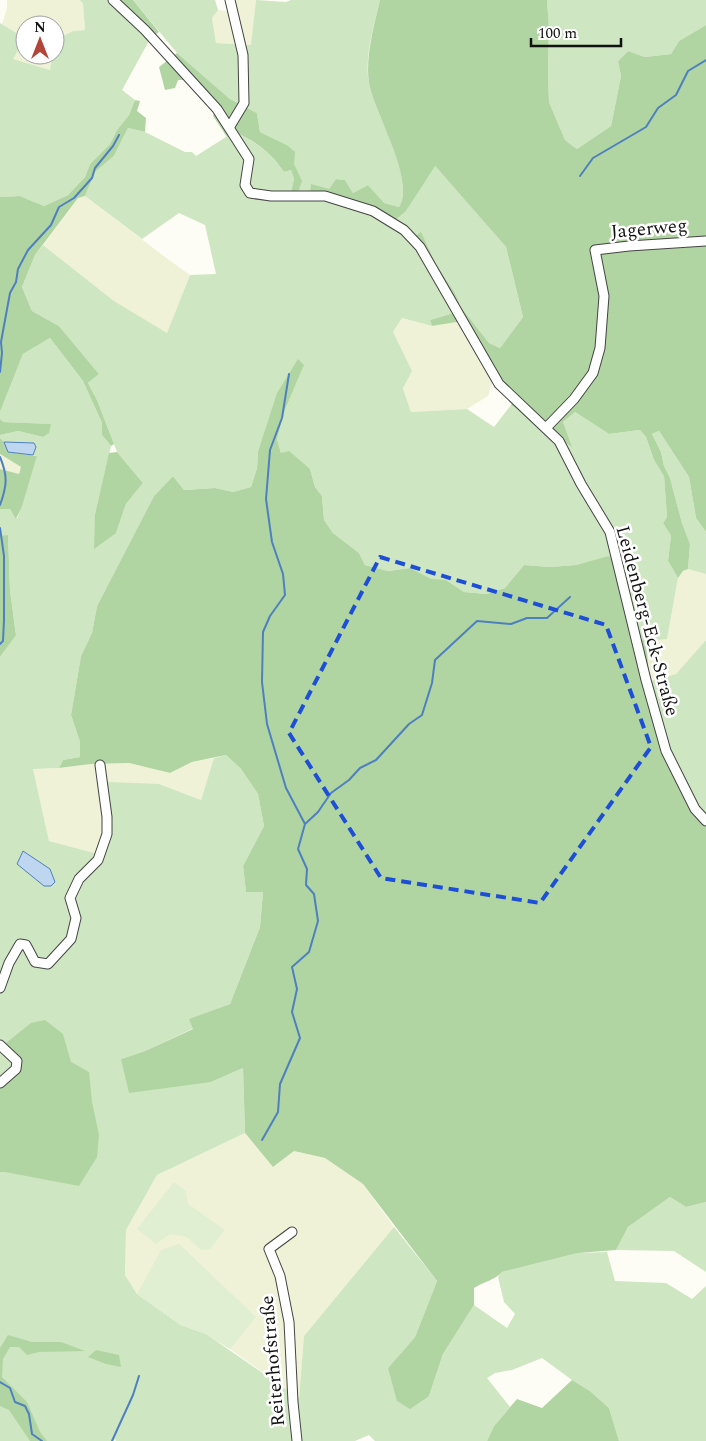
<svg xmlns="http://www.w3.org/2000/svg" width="706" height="1441" viewBox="0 0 706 1441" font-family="Spectral,serif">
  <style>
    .farmland { fill: #f0f2d7 }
    .green { fill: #cee6c1 }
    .forest { fill: #b1d5a2 }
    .pitch { fill: #e0eed2 }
    .water { fill: #bfd6f0; stroke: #4e80bf }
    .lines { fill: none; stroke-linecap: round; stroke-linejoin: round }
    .stream { stroke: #4e80bf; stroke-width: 2 }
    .minor-casing { stroke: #444; stroke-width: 11 }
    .minor { stroke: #fff; stroke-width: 9 }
    .marked { fill: none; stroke: #1d4ed8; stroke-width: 4; stroke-dasharray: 10 6; stroke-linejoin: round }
    .labels { text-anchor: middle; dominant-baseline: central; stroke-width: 5; stroke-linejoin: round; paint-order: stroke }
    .street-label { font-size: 19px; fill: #111; stroke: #fff }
  </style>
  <rect width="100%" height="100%" fill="#fefdf5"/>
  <path class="farmland" d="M7 0H80L83 4 85 30 73 31 55 40V25H25V55H52L50 70 12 59 25 38 2 24 7 8Z
    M225 0H256L252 45 216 43 212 18 218 10 227 11Z
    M85 196 165 257 190 275 167 334 114 301 43 245 78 198Z
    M402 318 432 326 463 321 495 373 488 396 467 409 411 412 403 387 393 332Z
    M0 454 21 467 19 475 0 469Z
    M688 569 706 574V640L676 674 643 683 649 673 646 641 667 639 678 578 683 571Z
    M214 758 201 800 159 784 106 816 98 854 49 841 33 769 59 768 91 764 129 763 170 773 192 762Z
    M245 1133 273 1167 294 1151 325 1158 363 1184 394 1227 304 1336 299 1398 230 1349 137 1294 125 1275 126 1230 157 1175Z"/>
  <path class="green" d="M80 0H110L150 39 122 90 135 100 129 115 117 130 110 144 90 164 85 177 68 195 44 206 20 196 0 197V23L25 38 13 59 50 70 52 55H55V40L73 31 85 30 83 4Z
    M133 0H215L218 10 212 18 216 43 251 45 256 0 286 2 291 0H380C374 25 364 58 369 83 374 113 416 179 399 207L383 203 368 185 353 193 345 180 336 179 329 189 406 211 434 165 506 247 523 317 500 348 489 343 461 307 455 293 435 262 421 232 457 312 430 320 432 326 402 318 393 332 412 371 403 388 411 412 467 409 494 427 511 405 571 446 563 422 575 412 609 434 640 430 646 437 654 460 664 475 667 517 663 523 671 536 668 561 678 578 667 639 646 641 632 637 609 557 576 565 550 567 524 565 505 588 488 594 464 592 446 580H431L410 568 388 571 365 565 359 553 333 533 324 520 322 496 315 487 310 469 281 453 277 439 285 410 304 365 258 452 257 468 251 487 233 492 215 488 184 490 173 476 154 496 97 606 92 633 81 656 71 715 80 742V757L63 760 59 768 33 769 49 841 98 854 106 832 103 798 108 782 159 784 201 800 214 758 226 755 241 769 258 794 264 826 243 866 246 892H263L260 927 230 1004 190 1019 194 1028 145 1051 121 1059 211 1082 243 1068 245 1133 157 1175 126 1230 125 1275 137 1294 181 1325 206 1334 299 1398 304 1336 394 1227 437 1281 415 1337 388 1368 429 1396 443 1354 474 1305 507 1328 515 1314 504 1302 498 1277 502 1272 578 1253 607 1252 615 1281 666 1283 692 1299 706 1286V1441H619L609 1408 590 1391 572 1380 542 1358 512 1370 495 1373 487 1378 510 1407 494 1426 487 1441H375L369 1435 355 1441H116L115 1439 114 1441H0V657L16 634 10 590 8 536H0V509H10L17 519 37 456 33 455 36 447 34 443 4 442 0 438V435L18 431 43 437 50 424 2 422 0 419V412L23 354 50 338 83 381 102 423V435L111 446 95 514 116 533 126 504 143 483 117 452 97 400 88 383 99 374 59 326 32 311 22 287 35 255 43 245 114 301 167 333 190 275 216 274 205 225 179 213 142 239 85 196 95 172 114 156 128 128 145 132 185 152H192L196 156 234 132C255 141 271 153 284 172L291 170 294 179 292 188 299 190 294 164 287 145 260 132 257 113 230 99 177 53Z
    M547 0H706V25L679 41 671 54 645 57 628 51 618 61 621 76 611 126 577 149 565 140 549 102 548 74 549 27Z
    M659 431 689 477 696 518 706 532V574L688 569 690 544 682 523 670 478 664 466 661 452 652 434Z
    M706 640V827L690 809 661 751 643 683 676 674Z
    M670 1197 686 1207 706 1202V1272L674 1251 616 1250 628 1227Z"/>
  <path class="forest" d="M110 0H133L159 32 150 39Z
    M380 0H547L549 27 548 74 549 102 565 140 577 149 611 126 621 76 618 61 628 51 645 57 671 54 679 41 706 25V532L696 518 689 477 659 431 652 434 661 452 664 466 670 478 682 523 690 544 688 569 683 571 678 578 668 561 671 536 663 523 667 517 664 476 654 460 646 437 640 430 609 434 575 412 563 422 572 447 511 405 517 397 495 373 463 321 432 326 430 320 457 312 415 236 421 232 435 262 455 293 461 307 489 343 500 348 523 317 506 247 435 166 406 211 395 220 310 194 311 184 329 189 336 179 345 180 353 193 368 185 384 203 399 207C416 180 374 113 369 83 365 58 374 25 380 0Z
    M177 53 230 99 257 113 260 132 287 145 295 152 294 164 302 181 299 190 292 192V188L294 179 291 170 284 172C271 153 256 141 234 132L227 137 213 116 216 103 194 80H178L175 88 165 90 159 67Z
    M135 100 140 101 137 111 146 118 145 132 128 128 114 156 95 172 85 196 78 198 35 255 22 287 32 311 59 326 99 374 88 383 97 400 114 444 111 446 102 435V423L83 381 50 338 23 354 0 412V197L20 196 44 206 68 195 85 177 90 164 110 144 117 130 129 115Z
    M298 359 304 365 285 410 277 439 281 453 289 451 310 469 315 487 322 496 324 520 333 533 359 553 365 565 388 571 410 568 431 579 446 580 464 592 487 594 505 588 524 565 550 567 576 565 609 556 614 562 632 637 646 641 649 673 643 683 661 751 690 809 706 827V1202L686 1207 670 1197 628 1227 616 1250 578 1253 502 1272C497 1279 483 1282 474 1288V1305L443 1354 429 1396 410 1409 397 1401 388 1368 415 1337 437 1281 363 1184 325 1158 294 1151 273 1167 245 1133 243 1068 211 1082 129 1093 121 1059 145 1051 193 1029 189 1019 230 1004 260 927 263 892H246L243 866 264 826 258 794 241 769 226 755 192 762 170 773 129 763 91 764 59 768 63 760 80 757V742L71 715 81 656 92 633 97 606 154 496 173 476 184 490 215 488 233 492 251 487 257 468 258 452 277 393Z
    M0 419 3 422 51 424 49 433 43 437 18 431 0 435Z
    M0 438 4 442 8 452 37 456 22 506 16 519 10 509H0V469L19 474 21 467 0 454Z
    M117 452 143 483 126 504 116 533 94 549 95 514 109 453Z
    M8 535 10 590 16 635 0 657V536Z
    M45 1020 63 1034 71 1062 89 1072 92 1102 99 1135 97 1157 79 1186 5 1172H0V1088L18 1073 19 1061 6 1043 31 1023Z
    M8 1335 32 1342H61L85 1351 39 1352 27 1355 19 1347H10L3 1359 2 1377 27 1402 40 1432 47 1441H30L9 1410 0 1406V1348Z
    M96 1350 119 1355 121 1367 106 1364 88 1357Z
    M572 1380 590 1391 609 1408 619 1441H487L494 1426 517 1399 542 1408Z"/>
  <path class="pitch" d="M174 1182 186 1191 188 1204 225 1230 210 1249 201 1250 187 1237 170 1234 156 1244 137 1229Z
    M179 1244 256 1317 230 1349 206 1334 181 1325 137 1294 161 1250Z"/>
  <path class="water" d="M4 442 34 443 36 447 33 455 8 452Z
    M23 851 50 869 55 882 51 886H44L17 864Z"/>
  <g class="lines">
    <path class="stream" d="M580 176 593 158 646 127 658 108 676 95 688 71 706 60
      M0 372 2 353 1 342 10 293 16 282 18 269 28 250 51 225 59 207 74 198 92 178 95 168 113 146 119 135
      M0 457C8 476 7 486 0 505
      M0 528 4 556V620L3 641 0 644
      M305 824 318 812 331 793 349 780 360 768 376 760 409 724 422 715 432 683 435 660 477 621 511 624 527 618H547L570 597
      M262 1140 278 1112 280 1084 300 1038 292 1012 297 989 292 967 309 952 318 921 314 894 306 885 307 869 298 849 305 824 286 788 267 724 262 682 263 632 270 616 285 595 283 574 272 542 266 499 270 450 282 418 289 374
      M0 1382 10 1388 15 1402 25 1406 29 1414 32 1434 42 1441
      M112 1441 133 1395 139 1376"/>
    <g class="minor-casing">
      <path id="minor" d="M113 0 145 30 217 109 249 159 245 185 250 193 271 196H325L373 211 404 230 420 247 499 384 559 441 581 484 610 532 646 680 666 751 695 809 706 821
        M229 128 244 103 243 55 230 0
        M546 428 574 399 593 373 600 348 604 296 595 250 629 246 706 241
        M0 988 9 963 20 944 26 945 35 962 48 964 71 939 76 918 70 898 79 879 98 860 107 834V817L100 765
        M0 1045 17 1061 16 1069 0 1083
        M292 1232 269 1249 280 1276 289 1322 293 1402 297 1441"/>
    </g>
    <use href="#minor" class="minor"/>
  </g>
  <path class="marked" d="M380 557 606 625 651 747 540 903 381 878 289 733Z"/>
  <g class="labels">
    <g class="street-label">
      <text transform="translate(649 229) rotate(-5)">Jagerweg</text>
      <text transform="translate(647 621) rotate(75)">Leidenberg-Eck-Straße</text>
      <text transform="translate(273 1361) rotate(-95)">Reiterhofstraße</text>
    </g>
  </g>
  <g transform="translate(40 40)"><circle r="24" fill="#ffffff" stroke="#a0a0a0"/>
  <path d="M0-4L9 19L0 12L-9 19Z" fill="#b24537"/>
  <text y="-8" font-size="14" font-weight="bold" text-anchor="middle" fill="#111111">N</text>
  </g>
  <path d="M531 38v8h90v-8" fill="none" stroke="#111111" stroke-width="2.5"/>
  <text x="538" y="38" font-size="15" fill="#111111" stroke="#ffffff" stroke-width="4" paint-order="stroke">100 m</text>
</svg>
